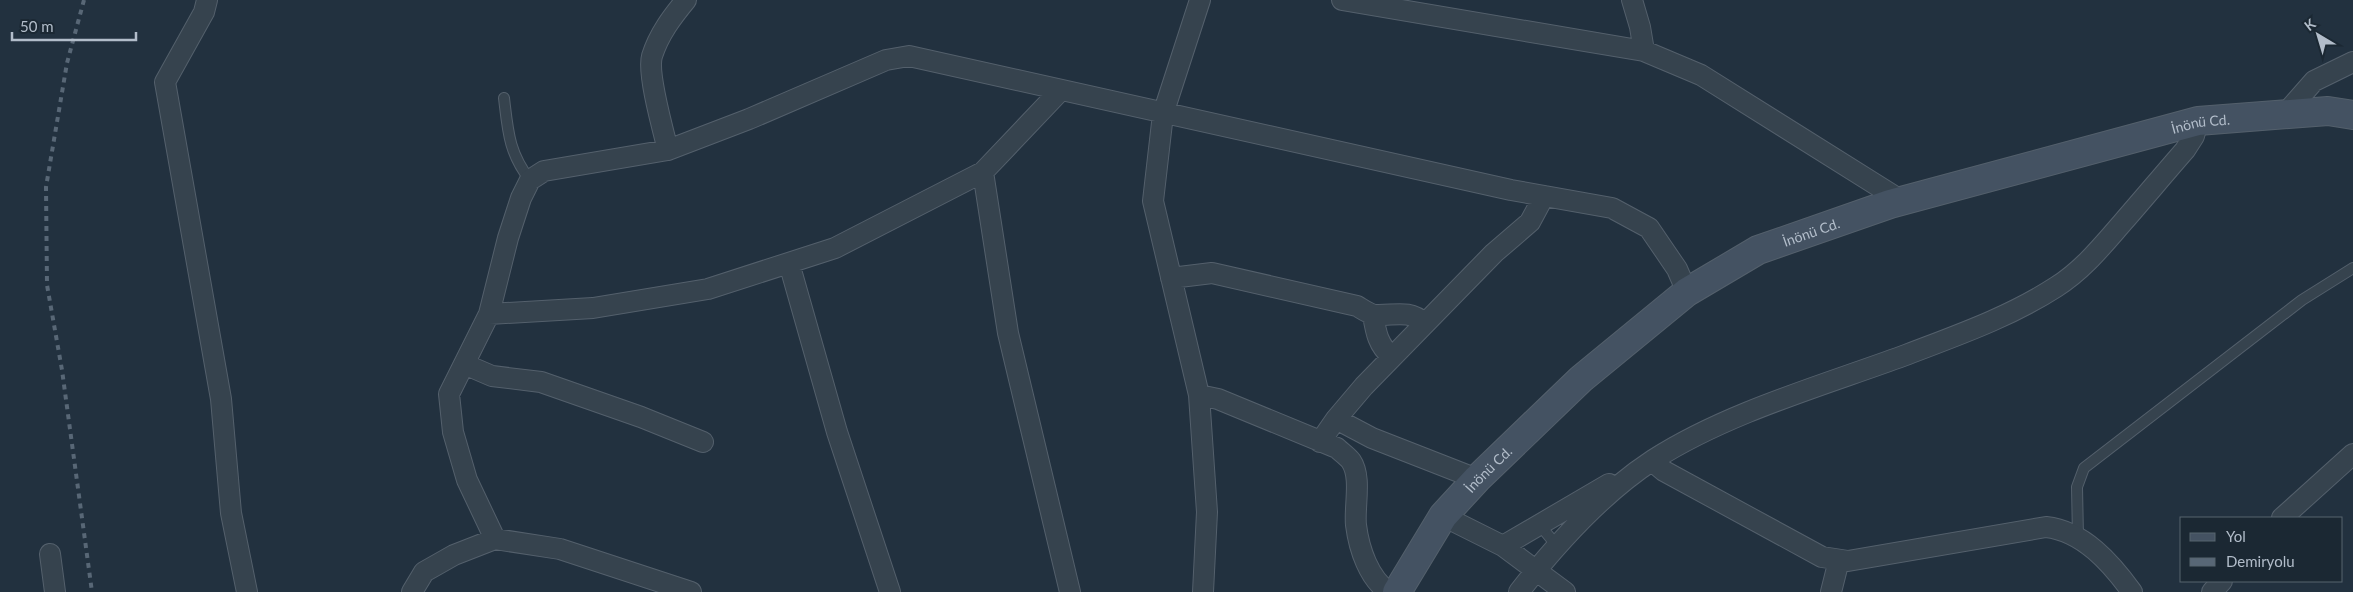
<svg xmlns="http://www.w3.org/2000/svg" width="2353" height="592" viewBox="0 0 2353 592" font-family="Lato,sans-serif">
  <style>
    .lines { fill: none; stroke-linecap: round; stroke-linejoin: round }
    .lane-casing { stroke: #54606c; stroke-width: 12 }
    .street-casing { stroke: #54606c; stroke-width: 22 }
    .secondary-casing { stroke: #54606c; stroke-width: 30 }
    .lane { stroke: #36434e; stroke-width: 10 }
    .street { stroke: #36434e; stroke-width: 20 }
    .secondary { stroke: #445262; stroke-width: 28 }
    .rail { stroke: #586776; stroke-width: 4; stroke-dasharray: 5 5; stroke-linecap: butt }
    .labels { text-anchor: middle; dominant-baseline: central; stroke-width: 4; stroke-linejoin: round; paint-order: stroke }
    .street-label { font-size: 14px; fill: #b2bdca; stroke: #1b2833 }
  </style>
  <rect width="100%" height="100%" fill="#22313f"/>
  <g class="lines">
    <g class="lane-casing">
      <path id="lane" d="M504 98C508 132 509 153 530 180
        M1539 524 1557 546
        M2078 537 2077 487 2084 468 2302 300 2353 268"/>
    </g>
    <g class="street-casing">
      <path id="street" d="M207 0 204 12 165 82 221 399 231 513 247 592
        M1200 0 1163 114 1153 201 1199 395 1207 512 1203 592
        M1342 0 1644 51 1701 75 1902 201
        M1632 0 1640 27 1644 51
        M2285 114 2314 81 2353 62
        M668 150C663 130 647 73 652 56 659 34 672 17 686 0
        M983 172 1008 333 1070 592
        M789 263 837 432 890 592
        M1171 278 1212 273 1357 306C1362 309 1369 314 1375 315 1394 316 1409 309 1424 323
        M489 314 593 308 708 289 835 248 983 172 1060 91
        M1373 315C1376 333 1378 345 1392 357
        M464 364 492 376 541 382 641 417 703 442
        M1199 395 1218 399 1337 448C1341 452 1347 456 1351 461 1362 477 1354 507 1356 525 1359 549 1369 579 1389 592
        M1336 419 1372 438 1477 479
        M1320 442 1336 419 1364 386 1494 253 1530 222 1544 196
        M1652 461 1664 471 1822 557 1848 561 2046 527C2083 531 2111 563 2132 592
        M1443 516 1503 546 1565 592
        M2282 518 2353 454
        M495 539 467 480 453 432 449 394 489 314 508 238 521 198 530 180 544 171 668 150 749 119 886 60 909 56 1511 190 1612 208 1649 228 1677 269 1687 292
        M1503 546 1609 484
        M50 554 55 592
        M412 592 424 572 454 555 495 539 560 549 691 592
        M1519 592C1557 543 1601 494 1653 460 1726 413 1821 386 1903 356 1955 336 2008 318 2056 287 2083 270 2102 246 2123 222 2144 198 2164 174 2185 150L2194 136 2198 121
        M1831 592 1839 560
        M2212 592 2222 581"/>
    </g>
    <g class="secondary-casing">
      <g id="secondary">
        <path id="s1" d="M1397 592 1443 516 1477 479 1581 379 1687 292 1758 250 1890 204 2198 121 2328 111 2353 115"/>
      </g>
    </g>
    <use href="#lane" class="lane"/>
    <use href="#street" class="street"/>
    <use href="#secondary" class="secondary"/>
    <path class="rail" d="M84 0 67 63 46 187 47 285 62 370 92 592"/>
  </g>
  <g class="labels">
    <g class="street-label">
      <text stroke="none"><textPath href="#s1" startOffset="964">İnönü Cd.</textPath></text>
      <text stroke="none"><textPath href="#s1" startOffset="559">İnönü Cd.</textPath></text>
      <text stroke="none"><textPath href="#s1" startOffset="154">İnönü Cd.</textPath></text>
    </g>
  </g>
  <rect x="2180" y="517" width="162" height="65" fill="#1b2833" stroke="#57646f"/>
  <rect x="2190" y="533" width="25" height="8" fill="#445262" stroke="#57646f"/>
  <text x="2226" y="542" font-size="15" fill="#b2bdca">Yol</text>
  <rect x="2190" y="558" width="25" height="8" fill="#586776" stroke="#57646f"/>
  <text x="2226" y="567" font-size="15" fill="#b2bdca">Demiryolu</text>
  <g transform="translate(2318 35) rotate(322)" stroke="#1b2833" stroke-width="4" paint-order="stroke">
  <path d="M0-4L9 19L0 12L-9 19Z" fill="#b2bdca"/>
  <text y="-8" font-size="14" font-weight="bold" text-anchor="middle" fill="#b2bdca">K</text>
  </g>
  <path d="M12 32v8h124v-8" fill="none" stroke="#b2bdca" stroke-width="2.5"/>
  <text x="20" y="32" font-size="15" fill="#b2bdca" stroke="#1b2833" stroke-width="4" paint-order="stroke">50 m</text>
</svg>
